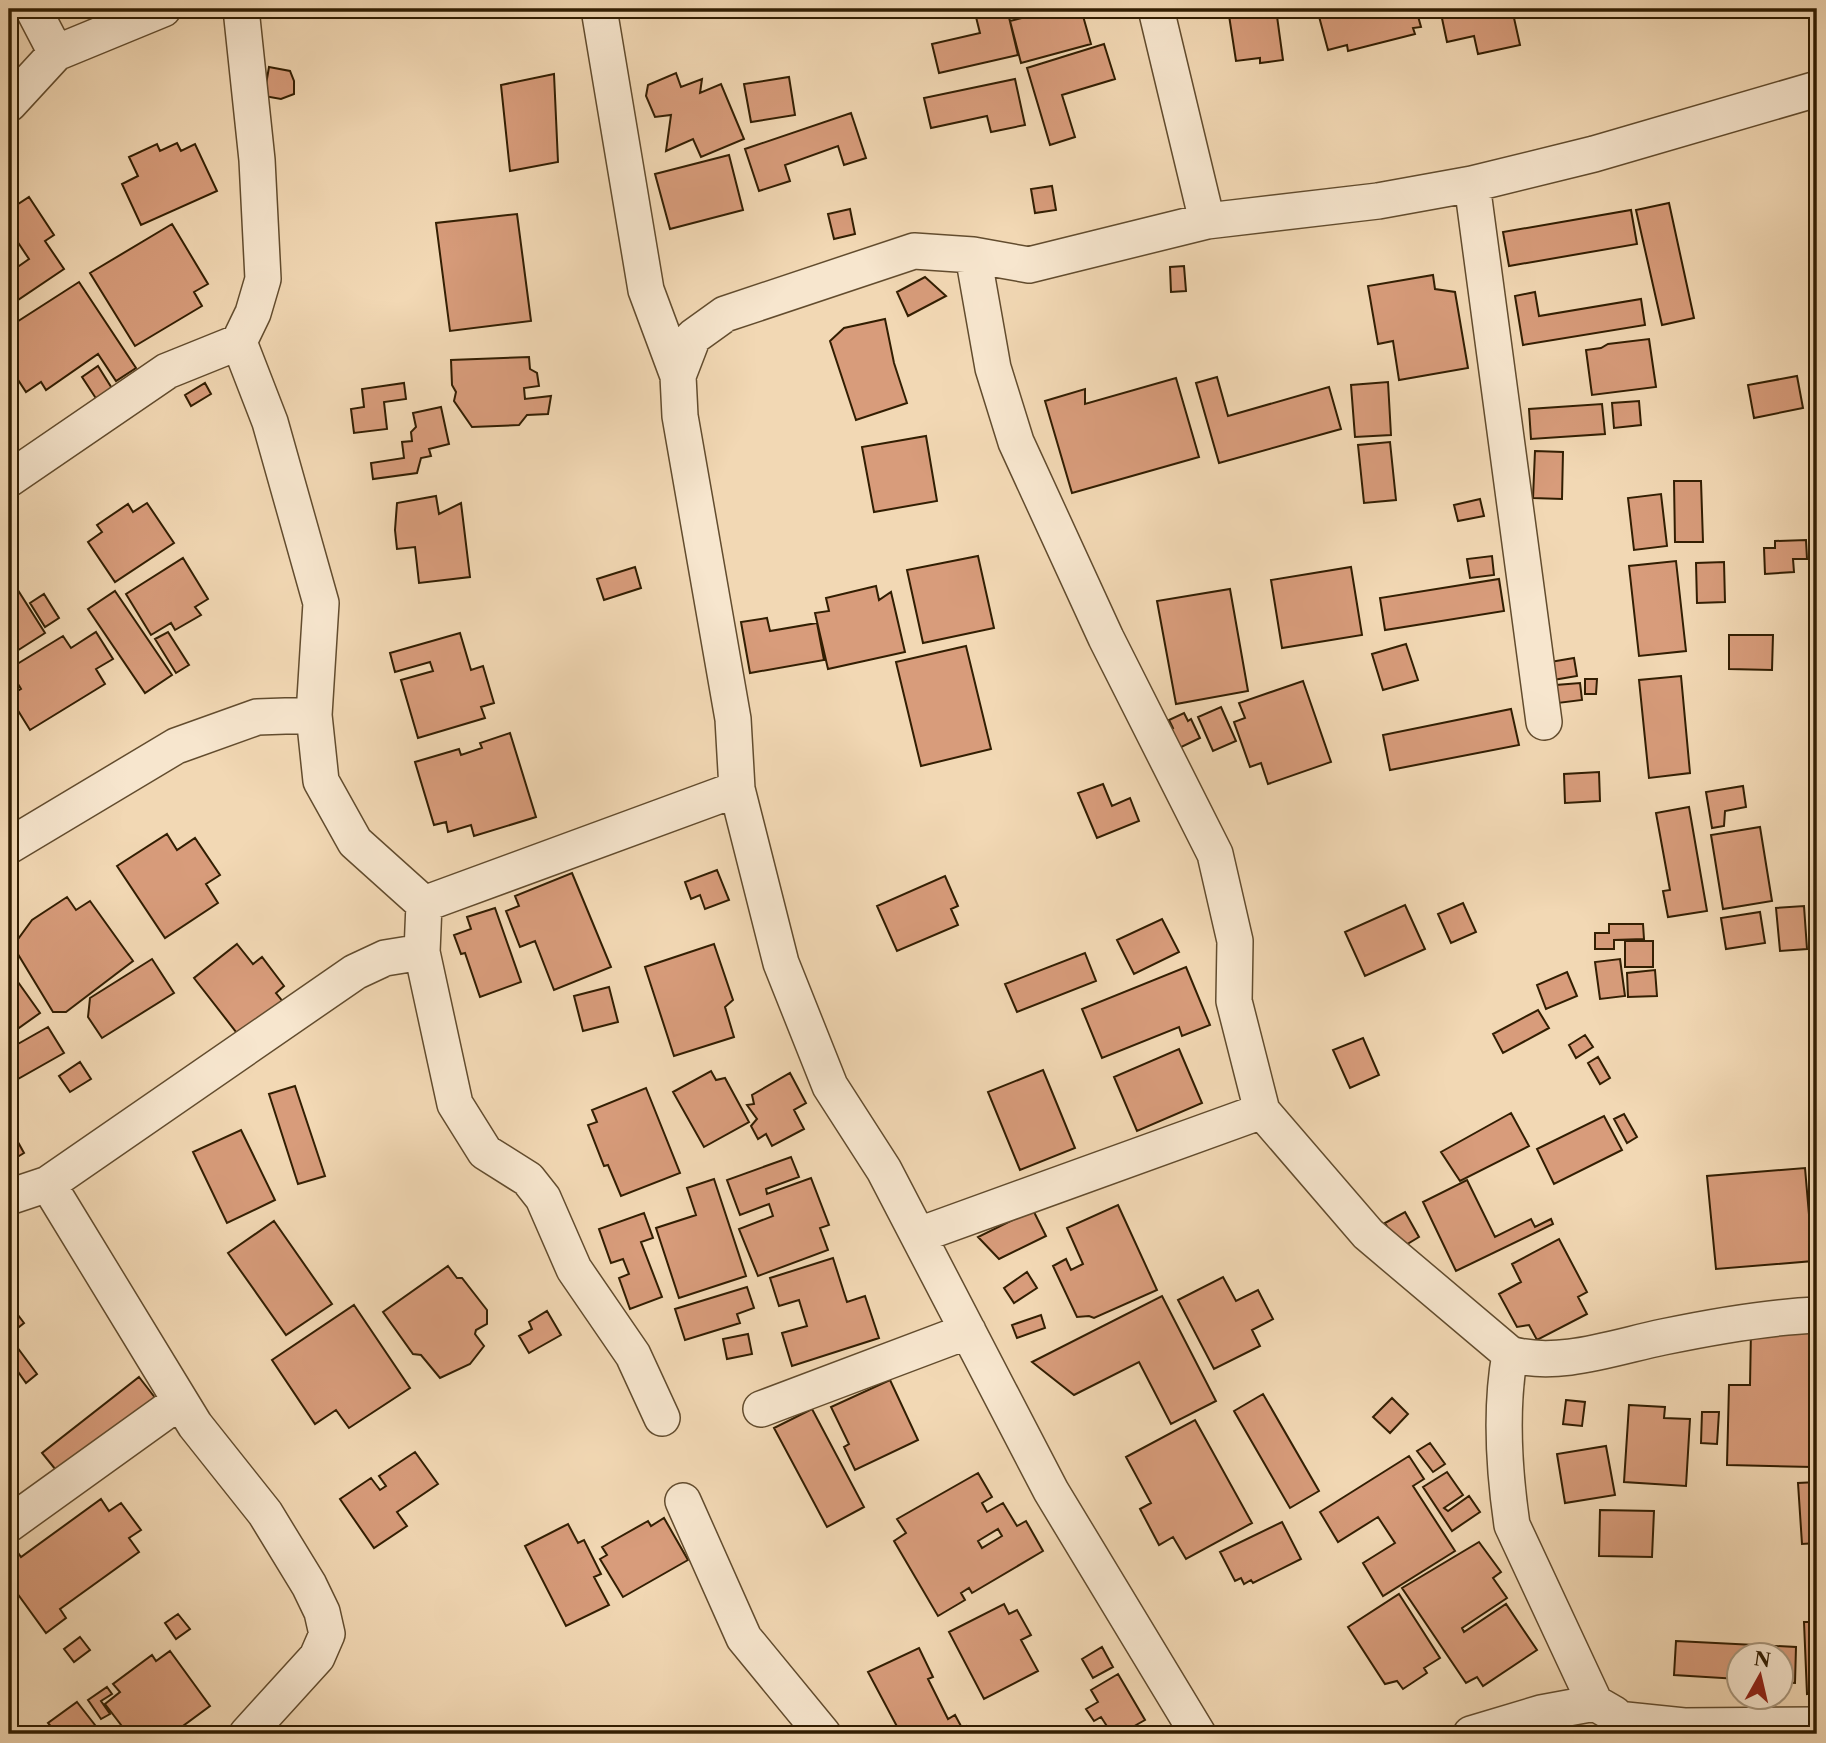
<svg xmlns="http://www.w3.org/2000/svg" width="1826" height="1743" viewBox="0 0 1826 1743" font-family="'Libre Caslon Text',serif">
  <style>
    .building { fill: #d89c7b; stroke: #321e02; stroke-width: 2; fill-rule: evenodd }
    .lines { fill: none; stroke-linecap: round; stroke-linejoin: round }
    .minor-casing { stroke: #624c2e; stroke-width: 38 }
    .minor { stroke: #f7e6ce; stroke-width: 35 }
  </style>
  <rect width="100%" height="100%" fill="#f2d8b4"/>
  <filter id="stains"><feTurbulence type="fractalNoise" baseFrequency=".00286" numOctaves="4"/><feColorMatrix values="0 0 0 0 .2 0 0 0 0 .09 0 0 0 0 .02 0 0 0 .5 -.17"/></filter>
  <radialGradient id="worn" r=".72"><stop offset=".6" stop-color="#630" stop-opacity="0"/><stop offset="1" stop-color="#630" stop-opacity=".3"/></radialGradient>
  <path class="building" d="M974 9H1007L1018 55 939 73 932 44 980 33Z
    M1057 9H1081L1091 44 1021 63 1010 21Z
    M1228 9H1276L1283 60 1260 63V58L1236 61Z
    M1317 9H1416L1421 27 1413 28 1415 34 1348 51 1347 45 1328 50Z
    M1440 9H1512L1520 45 1478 54 1474 36 1447 42Z
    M1104 44 1115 79 1062 95 1075 137 1050 145 1027 68Z
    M269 67 290 71 294 81V94L281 99 264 96Z
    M676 73 681 87 702 79 700 93 721 84 744 139 701 157 693 139 666 151 671 115 655 117 646 96 648 85Z
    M554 74 558 162 510 171 501 85Z
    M789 77 795 115 751 122 744 84Z
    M1015 79 1025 125 991 132 987 116 931 128 924 98Z
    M851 113 866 158 844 165 838 146 785 165 790 181 759 191 745 149Z
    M177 143 181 151 195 144 217 191 141 225 122 184 138 176 129 157 157 144 160 151Z
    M729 155 743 210 670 229 655 174Z
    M1052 186 1056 210 1035 213 1031 189Z
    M29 197 54 235 45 241 64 269 9 306V273L29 259 9 229V210Z
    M1669 203 1694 318 1662 325 1636 210Z
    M850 209 855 234 834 239 828 214Z
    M1631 210 1637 244 1509 266 1503 232Z
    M517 214 531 321 450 331 436 223Z
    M172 224 208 284 194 292 202 306 135 346 90 273Z
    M1184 266 1186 291 1171 292 1170 267Z
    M1433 275 1435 289 1455 292 1468 368 1399 380 1393 341 1378 344 1368 286Z
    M925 277 946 296 908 316 897 292Z
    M79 282 136 368 116 381 98 354 46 390 41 382 26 392 9 366V327Z
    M1535 292 1539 316 1641 299 1645 325 1523 345 1515 296Z
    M885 319 894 363 907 403 856 420 830 341 844 328Z
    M1649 339 1656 387 1592 395 1586 350 1601 348 1608 344Z
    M529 357 530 369 537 373 539 386 524 388 525 399 551 396 548 414 527 415 519 425 472 427 454 401 456 392 452 385 451 360Z
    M98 366 113 390 97 400 82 377Z
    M1797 376 1803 408 1754 418 1748 385Z
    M1217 377 1228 416 1329 387 1341 429 1219 463 1196 383Z
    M1176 378 1199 457 1072 493 1045 401 1085 389V404Z
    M1388 382 1391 435 1355 437 1351 385Z
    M205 383 211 394 191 406 185 395Z
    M404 383 406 399 384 402 387 429 354 433 351 409 364 407 362 389Z
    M1639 401 1641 425 1614 428 1612 403Z
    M1602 404 1605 434 1531 439 1529 409Z
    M441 407 449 444 429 449 431 456 421 458 417 473 373 479 371 463 404 458 402 442 412 441 411 432 416 427 413 413Z
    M926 436 937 501 874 512 862 447Z
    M1390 442 1396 500 1364 503 1358 445Z
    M1535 451 1563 452 1562 499 1533 498Z
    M1674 481H1701L1703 542H1675Z
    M1661 494 1667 546 1634 550 1628 498Z
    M436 496 439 514 461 503 470 577 419 583 415 547 397 549 395 530 397 503Z
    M1480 499 1484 516 1458 521 1454 505Z
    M147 503 174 543 115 582 88 542 102 532 97 525 128 504 133 512Z
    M1806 540 1807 559H1793L1794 572 1765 574 1764 548H1775V541Z
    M978 556 994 628 923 643 907 570Z
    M1492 556 1494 575 1470 578 1467 559Z
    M183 558 208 599 195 607 201 615 175 630 171 623 151 635 126 594Z
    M1676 561 1686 651 1639 656 1629 566Z
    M1724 562 1725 602 1697 603 1696 563Z
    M635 567 641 588 604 600 597 579Z
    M1351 567 1362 635 1282 648 1271 580Z
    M9 576 45 633 9 656Z
    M1499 579 1504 611 1385 630 1380 598Z
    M876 586 879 600 891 592 905 652 828 669 815 613 829 611 826 598Z
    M1230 589 1248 691 1176 704 1157 601Z
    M115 591 172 675 145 693 88 609Z
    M44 594 59 618 45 627 30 603Z
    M767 618 770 631 817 623 824 660 750 673 741 622Z
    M96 632 113 659 96 669 105 684 30 730 9 696 21 689 9 669 63 636 71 648Z
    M168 632 189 665 176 673 155 639Z
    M460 633 471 670 483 666 494 703 481 707 485 718 418 738 401 680 433 671 430 662 395 672 390 653Z
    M1729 635H1773L1772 670 1729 669Z
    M1406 644 1418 680 1383 690 1372 654Z
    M966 646 991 749 921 766 896 662Z
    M1574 658 1577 676 1553 680 1550 662Z
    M1681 676 1690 773 1649 778 1639 680Z
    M1585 679H1597L1596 694H1585Z
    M1303 681 1331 762 1268 784 1261 763 1250 767 1234 722 1245 718 1239 703Z
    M1580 683 1582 700 1558 703 1556 685Z
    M1221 707 1236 741 1213 751 1198 717Z
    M1511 709 1519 745 1390 770 1383 735Z
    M1184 713 1188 721 1191 719 1200 738 1171 752 1163 734 1173 728 1169 720Z
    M510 733 536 817 474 836 471 825 448 832 446 822 434 825 415 762 459 749 461 755 482 748 480 743Z
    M1599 772 1600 801 1565 803 1564 774Z
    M1103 784 1112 806 1130 798 1139 821 1097 838 1078 793Z
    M1743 786 1746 807 1725 811 1724 826 1712 828 1706 792Z
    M1689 807 1707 911 1668 917 1663 891 1670 890 1656 813Z
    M1760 827 1772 901 1723 909 1711 835Z
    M167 834 177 850 195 838 220 875 206 884 218 903 165 938 117 866Z
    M717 870 729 900 705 909 700 895 691 899 685 882Z
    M572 873 611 967 554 990 535 941 520 947 506 911 519 906 515 896Z
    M945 876 958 906 951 909 958 925 897 951 877 906Z
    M67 897 76 910 90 901 133 961 66 1012H53L13 946 32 920Z
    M1463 903 1476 932 1451 943 1438 914Z
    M1405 905 1425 949 1365 976 1345 932Z
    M1804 906 1807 949 1780 951 1776 908Z
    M495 908 521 982 480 997 465 953 461 954 454 935 471 929 467 917Z
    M1760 912 1765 943 1726 949 1721 918Z
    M1162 919 1179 952 1134 974 1117 940Z
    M1609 924H1643L1644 939 1614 940V949H1595V933H1609Z
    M1625 941H1653V967H1625Z
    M237 944 253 964 262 957 284 986 276 993 284 1003 240 1037 194 978Z
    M714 944 733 1000 725 1007 734 1037 674 1056 645 967Z
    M1085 953 1096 981 1017 1012 1005 984Z
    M152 959 174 993 102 1038 88 1017 90 998Z
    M1620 959 1625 996 1600 999 1595 962Z
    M1186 967 1210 1025 1182 1036 1179 1027 1102 1058 1082 1009Z
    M1655 970 1657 996 1628 997 1627 973Z
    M1567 972 1577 996 1546 1009 1537 985Z
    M13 975 40 1013 9 1035V978Z
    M609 987 618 1022 583 1031 574 996Z
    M1538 1010 1549 1028 1503 1053 1493 1034Z
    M48 1027 64 1053 9 1084V1049Z
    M1585 1035 1593 1047 1576 1058 1569 1045Z
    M1363 1038 1379 1075 1350 1088 1333 1050Z
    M1179 1049 1202 1103 1137 1131 1114 1077Z
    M1598 1057 1610 1078 1600 1084 1588 1063Z
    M80 1062 91 1079 70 1092 59 1076Z
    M1043 1070 1075 1148 1020 1170 988 1092Z
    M711 1071 716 1080 725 1078 749 1122 704 1147 673 1092Z
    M790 1073 806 1103 794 1110 804 1129 772 1146 766 1134 758 1139 751 1126 757 1119 747 1105 754 1104 752 1095Z
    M295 1086 325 1176 298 1184 269 1094Z
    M646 1088 680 1173 621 1196 608 1165 604 1166 588 1125 597 1122 592 1110Z
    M1511 1113 1529 1146 1460 1181 1441 1152Z
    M1624 1114 1637 1137 1627 1143 1614 1119Z
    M1604 1116 1622 1150 1554 1184 1537 1149Z
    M9 1126 24 1153 9 1162Z
    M241 1130 275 1200 227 1223 193 1152Z
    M791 1157 799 1177 766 1189 767 1194 811 1178 829 1225 820 1228 828 1250 758 1276 739 1229 773 1216 769 1204 740 1215 727 1180Z
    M1805 1168 1813 1261 1716 1269 1707 1176Z
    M714 1179 746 1276 679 1298 656 1228 696 1215 687 1188Z
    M1467 1180 1495 1237 1531 1219 1535 1227 1551 1219 1553 1224 1456 1271 1423 1202Z
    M1118 1205 1157 1290 1094 1318 1089 1316 1077 1317 1053 1266 1066 1259 1071 1270 1083 1264 1067 1228Z
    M1033 1210 1046 1236 999 1259 978 1237Z
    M1405 1212 1419 1237 1399 1249 1385 1223Z
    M644 1213 653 1238 641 1242 662 1297 630 1309 619 1278 629 1274 623 1259 611 1263 599 1229Z
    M274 1221 332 1304 286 1335 228 1253Z
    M1559 1239 1587 1292 1578 1297 1587 1314 1537 1340 1529 1325 1517 1327 1499 1294 1521 1282 1512 1264Z
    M833 1258 847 1302 865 1296 879 1338 792 1366 782 1333 807 1326 799 1300 779 1306 770 1278Z
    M448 1266 457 1278H462L487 1310V1324L476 1330 475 1334 484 1346 470 1364 440 1378 421 1355 413 1354 383 1312Z
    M1027 1272 1037 1288 1014 1303 1004 1288Z
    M1223 1277 1236 1301 1258 1290 1273 1319 1252 1330 1260 1346 1214 1369 1178 1300Z
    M747 1287 754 1308 737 1314 740 1323 685 1340 675 1309Z
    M1162 1296 1216 1401 1171 1424 1139 1362 1074 1395 1032 1362Z
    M9 1303 24 1323 9 1335Z
    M354 1305 410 1388 349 1428 336 1410 315 1424 272 1360Z
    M547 1311 561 1335 529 1353 519 1336 532 1329 529 1322Z
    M1041 1315 1045 1328 1017 1338 1012 1325Z
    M1751 1330 1814 1331 1812 1467 1727 1465 1729 1385H1750Z
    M748 1334 752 1354 727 1359 723 1339Z
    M17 1347 37 1374 26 1383 16 1369 12 1372 9 1368V1353Z
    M139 1377 156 1399 60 1475 42 1453Z
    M890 1380 918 1440 855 1470 844 1447 849 1444 831 1407Z
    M1263 1394 1319 1491 1290 1508 1234 1411Z
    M1392 1398 1408 1414 1390 1433 1373 1417Z
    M1566 1400 1585 1402 1582 1426 1563 1424Z
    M1629 1405 1665 1407 1664 1418 1690 1419 1686 1486 1624 1482Z
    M812 1409 864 1507 827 1527 774 1428Z
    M1702 1412H1719L1717 1444 1701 1443Z
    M1195 1420 1252 1523 1186 1559 1173 1537 1159 1545 1140 1509 1151 1503 1126 1457Z
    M1430 1443 1445 1464 1433 1472 1417 1451Z
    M1606 1446 1615 1495 1565 1503 1557 1454Z
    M415 1452 438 1484 397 1512 407 1526 374 1548 340 1499 371 1478 380 1490 386 1486 379 1476Z
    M1409 1456 1424 1479 1413 1486 1455 1551 1383 1596 1363 1563 1395 1543 1378 1517 1338 1542 1320 1512Z
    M1447 1472 1463 1495 1444 1508 1448 1511 1469 1496 1480 1512 1452 1531 1423 1487Z
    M978 1473 992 1497 982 1503 987 1512 1003 1503 1017 1526 1026 1521 1043 1551 972 1593 969 1588 961 1593 965 1600 938 1616 894 1541 906 1533 897 1519ZM998 1529 1002 1536 982 1548 978 1541Z
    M1817 1482V1543L1802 1544 1798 1483Z
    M101 1499 109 1511 121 1503 141 1530 129 1538 139 1552 60 1609 66 1618 46 1633 9 1582V1550L14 1547 21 1557Z
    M1600 1510 1654 1511 1652 1557 1599 1556Z
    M664 1518 688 1560 623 1597 600 1559 607 1555 602 1547 648 1521 651 1526Z
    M1282 1522 1301 1559 1253 1583 1251 1580 1244 1584 1241 1578 1235 1581 1220 1552Z
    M568 1524 578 1543 584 1540 601 1574 594 1577 609 1605 566 1626 525 1546Z
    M1479 1542 1501 1572 1493 1578 1507 1598 1462 1628 1464 1632 1506 1604 1537 1650 1483 1686 1477 1677 1466 1683 1402 1588Z
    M1399 1594 1440 1658 1424 1668 1427 1673 1403 1689 1397 1681 1385 1684 1348 1627Z
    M1004 1604 1009 1614 1017 1610 1031 1635 1021 1640 1038 1671 984 1699 949 1632Z
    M178 1614 190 1629 176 1639 165 1623Z
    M1804 1622H1817V1706H1813V1693L1807 1694Z
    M80 1637 90 1650 74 1662 64 1649Z
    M1676 1641 1796 1647 1795 1683 1780 1682V1656H1738V1679L1674 1675Z
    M1102 1647 1113 1667 1093 1678 1082 1659Z
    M919 1648 933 1677 928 1679 948 1719 955 1715 962 1728 966 1726 970 1734H901L868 1672Z
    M170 1651 210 1706 183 1726 189 1734H128L105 1704 120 1692 113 1684 152 1655 156 1661Z
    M1118 1674 1145 1720 1120 1734H1112L1101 1717 1094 1721 1086 1709 1098 1702 1091 1690Z
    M107 1687 112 1694 101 1701 110 1714 101 1719 88 1700Z
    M77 1702 102 1734H57L48 1723Z"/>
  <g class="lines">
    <g class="minor-casing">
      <path id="minor" d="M33 9 56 53
        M599 9 646 290 678 376
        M1156 9 1207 221
        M9 104 56 53 163 9
        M1472 184 1544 722
        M973 255 993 368 1016 442 1106 638 1215 854 1235 941 1234 1001 1262 1111 1368 1234 1510 1354C1558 1368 1615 1347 1663 1337 1711 1327 1769 1317 1817 1315
        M239 342 270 422 321 603 314 715 321 781 355 842 424 904
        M9 479 167 371 239 342 253 313 263 279 257 160 241 9
        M9 846 176 746 257 717 314 715
        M424 904 422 952 455 1104 485 1152 528 1179 543 1198 574 1269 633 1355 662 1418
        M424 904 737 789
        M48 1184 355 972 385 958 422 952
        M9 1197 48 1184 195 1425 265 1513 309 1585 322 1612 327 1634 317 1657 247 1734
        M919 1235 1262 1111
        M1510 1354C1500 1409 1504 1470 1512 1525L1595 1703
        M761 1409 968 1331
        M683 1501 744 1638 823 1734
        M9 1524 180 1401
        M1626 1720 1684 1726 1817 1725
        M1198 1734 1051 1491 884 1170 830 1086 781 963 737 789 733 719 680 416 678 376 693 337 725 314 914 251 973 255 1029 265 1207 221 1378 201 1472 184 1594 154 1817 89
        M1471 1734 1541 1713 1595 1703 1614 1714"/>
    </g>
    <use href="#minor" class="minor"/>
  </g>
  <rect width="1826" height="1743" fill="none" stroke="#f2d8b4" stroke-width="35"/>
  <rect x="10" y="10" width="1805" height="1722" fill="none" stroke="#321e02" stroke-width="3.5"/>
  <rect x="18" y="18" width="1791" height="1708" fill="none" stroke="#321e02" stroke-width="2"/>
  <g transform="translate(1760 1676) rotate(8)"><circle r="33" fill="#f7e6ce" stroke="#a8967c" stroke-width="2"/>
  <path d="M0-5L12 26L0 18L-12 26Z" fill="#8f2418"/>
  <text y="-10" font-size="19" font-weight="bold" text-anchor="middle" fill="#321e02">N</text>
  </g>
  <rect width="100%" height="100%" filter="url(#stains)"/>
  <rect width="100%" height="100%" fill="url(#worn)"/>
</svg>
